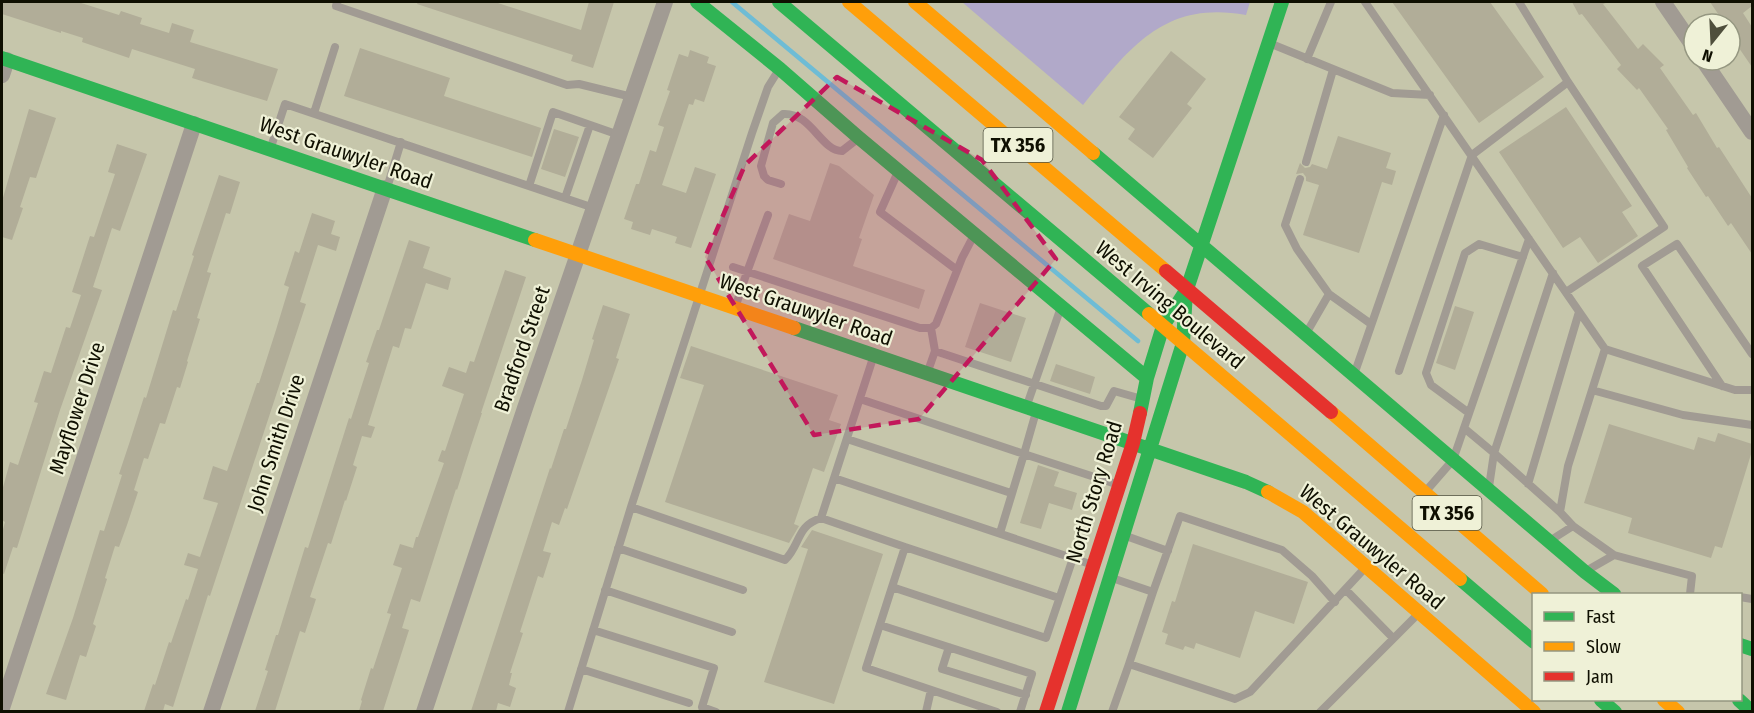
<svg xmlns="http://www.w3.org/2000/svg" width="1754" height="713" viewBox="0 0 1754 713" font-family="'Fira Sans Condensed',sans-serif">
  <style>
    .green { fill: #b1a9c9 }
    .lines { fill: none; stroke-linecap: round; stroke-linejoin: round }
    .stream { stroke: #6ebcd5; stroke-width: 4.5 }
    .building { fill: #b1ad98 }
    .lane { stroke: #a19b93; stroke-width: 8 }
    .street { stroke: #a19b93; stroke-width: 16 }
    .fast { stroke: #30b455; stroke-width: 14 }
    .slow { stroke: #ff9f0a; stroke-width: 14 }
    .jam { stroke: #e5322d; stroke-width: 14 }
    .marked { fill: #c2185b; fill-opacity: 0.2; stroke: #c2185b; stroke-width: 4.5; stroke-dasharray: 12 8; stroke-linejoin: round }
    .labels { text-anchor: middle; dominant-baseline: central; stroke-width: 4.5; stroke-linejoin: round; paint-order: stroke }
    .shield { fill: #eff1d7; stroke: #525341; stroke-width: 1.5 }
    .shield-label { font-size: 20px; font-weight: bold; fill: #0f0f01 }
    .street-label { font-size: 21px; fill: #0f0f01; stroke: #eff1d7 }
  </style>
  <rect width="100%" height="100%" fill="#c6c6ab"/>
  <path class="green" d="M962 2H1250L1246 15C1163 0 1129 49 1083 105Z"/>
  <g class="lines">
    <path class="stream" d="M732 2 1138 341"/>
  </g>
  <path class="building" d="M2 2H78L119 15 121 11 142 18 140 24 169 33 172 23 194 30 190 42 278 69 267 101 192 78 195 69 132 49 129 58 82 42 83 38 61 31V33L2 14Z
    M418 2H495L581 30 589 2H614L593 68 571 61 573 55 417 4Z
    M1392 2H1490L1544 77 1479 123Z
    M1572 2H1608L1603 4 1638 49 1643 44 1664 65 1660 68 1693 115 1696 113 1717 148 1719 147 1752 198V254L1731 223 1728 226 1708 196 1706 197 1687 168 1688 167 1666 130 1668 129 1639 88 1637 90 1617 69 1621 65 1582 14 1579 15Z
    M1710 2H1752V6L1743 13 1752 27V67L1730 35 1732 34 1730 32V24H1725Z
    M360 48 450 78 444 96 541 128 532 157 344 96Z
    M690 50 709 57 707 63 716 66 704 102 695 99 693 105 689 104 662 185 686 193 695 167 716 174 691 248 675 243 677 237 652 229 650 235 631 229 633 222 624 219 636 184H639L650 150 656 152 664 127 658 125 670 91 667 90 679 54 688 57Z
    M1171 51 1206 79 1187 104 1192 108 1153 158 1128 139 1135 129 1119 117Z
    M1566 107 1632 206 1622 212 1638 236 1598 263 1580 237 1563 248 1499 152Z
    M29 109 56 118 36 178 30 177 20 207 23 208 12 240 2 237V201Z
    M554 129 579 137 565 177 541 169Z
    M1338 136 1391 153 1386 168 1396 171 1392 185 1382 182 1359 253 1303 235 1319 185 1306 181V177L1303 173 1296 174 1300 163 1305 168 1310 167 1312 164 1327 169Z
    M117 144 147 154 120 231 112 228 93 287 102 290 60 410 17 548 13 547 4 574 2 573V533L5 522 2 520V491L10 462 18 465 38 403 34 402 44 371 51 373 66 327 70 328 81 295 72 292 90 236 94 237 115 174 108 172Z
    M830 163 839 166 874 195 859 238 862 239 853 266 925 290 919 309 773 259 789 214 810 221Z
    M219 175 240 182 230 214 226 213 207 272 211 273 197 318 200 319 187 361 188 362 180 388 177 387 165 424 160 423 148 459 144 458 134 490 138 492 127 525 119 547 115 546 105 578 107 579 93 624 96 626 86 657 80 655 66 700 46 694 73 618 100 530 104 531 122 475 119 474 130 441 144 397 146 398 173 310 176 311 194 256 192 255Z
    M312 213 335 221 331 234 340 237 336 251 318 245 300 302 306 304 210 596 208 595 173 707 165 704 163 711H144L153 684 155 685 169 642 171 643 186 599 188 600 198 569 184 565 188 553 200 557 218 503 203 499 213 466 227 471 257 383H259L276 330 289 287 284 285 295 251 299 253Z
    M409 240 430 247 423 268 451 278 448 290 426 283 411 329 405 328 399 348 393 346 368 425 375 427 371 438 362 436 353 465 357 467 346 501 345 500 331 544 328 543 310 597 316 599 305 633 300 631 275 711H255L268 671 265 670 276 635H278L305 547 308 548 349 418 351 419 369 363 366 362 377 330H379Z
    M505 270 526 277 481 413H482L471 446 457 490 456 489 420 602 411 599 402 628 409 630 383 711H359L362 701 361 700 371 668 373 669 391 614 387 613 402 568 393 565 400 544 413 548 416 537H418L444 463 438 461 442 450 445 451 464 394 442 386 449 367 466 373 470 361 474 362Z
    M980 303 1026 318 1011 362 965 347Z
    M603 305 630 314 616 358 619 359 567 509 565 508 559 525 552 522 543 551 551 553 543 578 538 576 520 632 523 633 510 673H512L509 685 516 688 510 707 498 703 496 711H471L550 468 551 469 564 429H566L582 380 594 340 592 339Z
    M1455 306 1474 312 1455 370 1436 363Z
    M691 346 838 395 829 420 841 424 824 472 813 468 794 524 799 526 789 543 665 502 704 385 680 378Z
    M1056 364 1095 377 1090 394 1050 381Z
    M1609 424 1694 450 1698 437 1715 442 1718 433 1752 444V451L1722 548 1715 546 1711 558 1628 533 1632 518 1584 503Z
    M1038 465 1059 472 1054 486 1077 493 1072 510 1049 503 1041 529 1020 523Z
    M812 530 883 554 834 704 764 682 808 549 801 547Z
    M1193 544 1308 582 1294 624 1255 611 1240 658 1196 643 1194 649 1185 646 1183 650 1165 644 1168 634 1162 632 1172 601 1175 602Z"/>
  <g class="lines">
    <path class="lane" d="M337 2 336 6 567 85 579 84 632 97
      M1365 2 1605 349 1568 466 1560 512 1573 526 1614 555
      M1519 2 1568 82
      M1269 43 1392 93 1430 95
      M1307 59 1331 2
      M314 113 335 47
      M271 147 285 104 594 208
      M1306 162 1333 70
      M897 174 880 212 957 270
      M1300 179 1285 225 1297 249 1329 294
      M781 184 768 180 764 176 761 166 773 123 783 114C811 112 821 151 842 151L856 140
      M529 186 553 112 619 135
      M387 188 401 142
      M565 198 590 125
      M733 267 920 328H931L936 324 962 258 973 237
      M1553 273 1494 453 1560 512
      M736 305 747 272 768 215
      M1307 332 1329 294 1371 324
      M1605 349 1735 390H1752
      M935 351 1101 406H1106L1114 391 1142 399
      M928 371 935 351 931 328
      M1399 371 1472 155 1568 82 1664 227 1566 292
      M1355 372 1444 115
      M1722 386 1642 266 1677 244 1752 354
      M1592 390 1683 415 1752 425
      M860 399 1024 454 1000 533
      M1027 405 1060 310
      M1036 412 1024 454 1119 485
      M1469 413 1431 385 1426 373 1465 253 1479 244 1523 257
      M1464 428 1494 453 1489 487
      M847 439 1011 493
      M834 478 873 358
      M1528 484 1579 312
      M1426 491 1453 460 1529 239
      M631 507 785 560C801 544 796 526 821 518L834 478 1093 565
      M821 518 905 547 892 587 1046 638 1073 558
      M1126 536 1168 551
      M1551 540 1573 526
      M905 547 1059 598
      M618 548 743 590
      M1586 571 1614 555 1692 576 1690 594
      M1112 578 1153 592 1129 664
      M892 587 866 668 997 712
      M605 590 732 632
      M1346 590 1393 638
      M1153 592 1180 516 1282 550 1312 576 1335 602
      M1740 597 1752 599
      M880 625 1032 674 1020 712
      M593 630 714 668 702 707 716 712
      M949 647 942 669 1026 695
      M581 669 689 703
      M568 712 631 507 752 133 768 87 778 71
      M926 712 931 690
      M1112 712 1129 664 1235 699 1250 692 1364 569
      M1320 712 1417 615"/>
    <path class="street" d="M1663 2 1694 47
      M1703 60 1752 132
      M2 75 7 60
      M2 708 194 124
      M211 712 385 188
      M424 712 525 408 665 2"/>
    <path class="fast" d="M697 2 780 69 858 137 1147 378
      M779 2 1149 314
      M2 58 535 240
      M1093 153 1585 572 1614 594
      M794 328 1246 482 1268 492
      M1140 413 1147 378 1163 326 1187 289 1282 2
      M1460 579 1534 642
      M1740 645 1752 649
      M1601 700 1615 712
      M1739 700 1752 712
      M1068 712 1183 343 1186 291"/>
    <path class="slow" d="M849 2 1166 271
      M915 2 1093 153
      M535 240 794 328
      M1149 314 1460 579
      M1331 412 1542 594
      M1268 492 1303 512 1534 712
      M1664 700 1678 712"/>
    <path class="jam" d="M1166 271 1331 412
      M1046 712 1133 443 1140 413"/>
  </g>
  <path class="marked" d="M837 77 982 160 1056 259 919 419 814 435 705 257 745 165Z"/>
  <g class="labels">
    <g class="shield">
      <rect x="983.5" y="128" width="69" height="34" rx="4.5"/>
      <rect x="1412.5" y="496" width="69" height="34" rx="4.5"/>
    </g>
    <g class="shield-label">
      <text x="1018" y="145">TX 356</text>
      <text x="1447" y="513">TX 356</text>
    </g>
    <g class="street-label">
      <text transform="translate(346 153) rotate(19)">West Grauwyler Road</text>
      <text transform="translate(1170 305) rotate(40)">West Irving Boulevard</text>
      <text transform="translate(806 310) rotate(19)">West Grauwyler Road</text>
      <text transform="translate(522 349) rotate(-71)">Bradford Street</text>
      <text transform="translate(77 408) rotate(-72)">Mayflower Drive</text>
      <text transform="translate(276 443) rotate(-72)">John Smith Drive</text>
      <text transform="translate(1094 492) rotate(-73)">North Story Road</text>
      <text transform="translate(1372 547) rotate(40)">West Grauwyler Road</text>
    </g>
  </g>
  <rect width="1754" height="713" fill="none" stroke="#0f0f01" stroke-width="6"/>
  <rect x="1532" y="593" width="210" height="108" fill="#eff1d7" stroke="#959781" stroke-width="1.5"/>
  <rect x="1544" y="612" width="30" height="9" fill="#30b455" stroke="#959781" stroke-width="1.5"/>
  <text x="1586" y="623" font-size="18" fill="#0f0f01">Fast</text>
  <rect x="1544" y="642" width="30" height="9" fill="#ff9f0a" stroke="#959781" stroke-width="1.5"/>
  <text x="1586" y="653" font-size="18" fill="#0f0f01">Slow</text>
  <rect x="1544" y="672" width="30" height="9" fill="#e5322d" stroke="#959781" stroke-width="1.5"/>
  <text x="1586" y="683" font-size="18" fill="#0f0f01">Jam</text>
  <g transform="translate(1712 42) rotate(198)"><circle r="28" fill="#eff1d7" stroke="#959781" stroke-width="1.5"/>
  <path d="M0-4.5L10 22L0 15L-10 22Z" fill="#4f4f3c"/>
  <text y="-9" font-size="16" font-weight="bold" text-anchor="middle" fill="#0f0f01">N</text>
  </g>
</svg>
